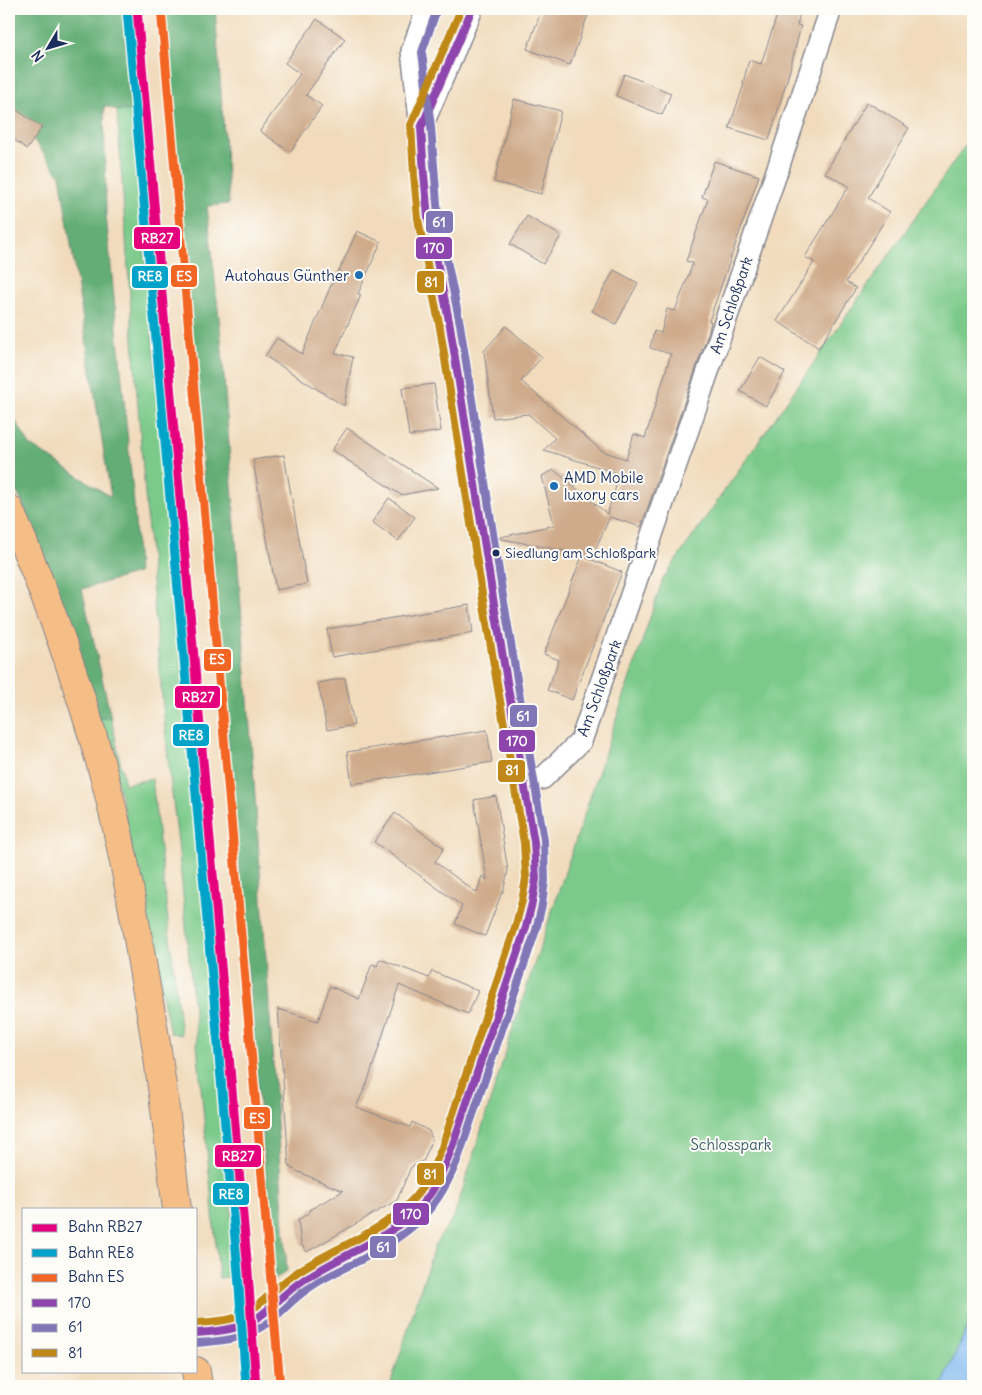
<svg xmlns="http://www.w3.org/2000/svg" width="982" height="1395" viewBox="0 0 982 1395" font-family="Delius,sans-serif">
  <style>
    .green { fill: #7bca8a; stroke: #4b7c74 }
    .forest { fill: #64ae76; stroke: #406e6a }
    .water { fill: #7fb8f0; stroke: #4d74a7 }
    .building { fill: #cfab8b }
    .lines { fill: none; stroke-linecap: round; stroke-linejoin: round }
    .street-casing { stroke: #86858d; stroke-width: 24 }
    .primary-casing { stroke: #86858d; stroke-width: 30 }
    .street { stroke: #fff; stroke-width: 21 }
    .primary { stroke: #f6be87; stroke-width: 28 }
    .bus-1-casing { stroke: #fdfcf7; stroke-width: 11 }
    .bus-2-casing { stroke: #fdfcf7; stroke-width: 11 }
    .bus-3-casing { stroke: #fdfcf7; stroke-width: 11 }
    .bus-1 { stroke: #8e44ad; stroke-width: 8 }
    .bus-2 { stroke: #8177b6; stroke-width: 8 }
    .bus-3 { stroke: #c08818; stroke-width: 8 }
    .rail-1-casing { stroke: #fdfcf7; stroke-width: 12 }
    .rail-2-casing { stroke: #fdfcf7; stroke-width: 12 }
    .rail-3-casing { stroke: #fdfcf7; stroke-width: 12 }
    .rail-1 { stroke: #e5007d; stroke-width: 9 }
    .rail-2 { stroke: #01a3c8; stroke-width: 9 }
    .rail-3 { stroke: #f26522; stroke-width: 9 }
    .poi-dot { fill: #1f6fb2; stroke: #fdfcf7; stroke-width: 2 }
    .bus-dot { fill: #1b2f5e; stroke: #fdfcf7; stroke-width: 2 }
    .labels { text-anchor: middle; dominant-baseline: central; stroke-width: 4; stroke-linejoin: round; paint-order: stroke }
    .bus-label { font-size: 14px; fill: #1b2f5e; stroke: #fdfcf7; text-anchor: start }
    .poi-label { font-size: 15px; fill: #1b2f5e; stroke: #fdfcf7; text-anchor: end }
    .street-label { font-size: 15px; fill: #1b2f5e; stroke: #fdfcf7 }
    .park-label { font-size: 15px; fill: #385e6b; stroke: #fdfcf7 }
    .line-badge { stroke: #fdfcf7; stroke-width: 2 }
    .badge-label { font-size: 14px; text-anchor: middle; font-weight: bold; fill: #fff }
  </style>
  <rect width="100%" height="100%" fill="#fdfcf7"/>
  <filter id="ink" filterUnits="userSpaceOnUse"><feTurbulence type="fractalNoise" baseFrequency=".02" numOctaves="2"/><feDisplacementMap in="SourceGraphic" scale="10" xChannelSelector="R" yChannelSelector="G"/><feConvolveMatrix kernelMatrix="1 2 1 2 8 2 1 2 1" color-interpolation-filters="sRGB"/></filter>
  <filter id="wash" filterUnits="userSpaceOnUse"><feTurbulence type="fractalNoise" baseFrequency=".0096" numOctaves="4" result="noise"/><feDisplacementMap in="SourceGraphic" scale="20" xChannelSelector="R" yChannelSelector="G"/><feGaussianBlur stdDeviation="1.12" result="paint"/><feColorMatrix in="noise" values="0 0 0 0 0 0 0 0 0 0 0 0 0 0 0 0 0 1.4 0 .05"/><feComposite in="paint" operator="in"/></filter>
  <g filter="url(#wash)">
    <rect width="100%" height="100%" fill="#f1dbbc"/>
    <path class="green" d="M117 110 132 111 238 1276 219 1278 178 842 169 769 157 643 136 382Z
      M973 137V1313L942 1386H390L435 1244 454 1217 516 1019 663 579 967 143Z
      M98 718H111L125 784 152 779 181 1035 170 1033 119 787Z"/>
    <path class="forest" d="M9 9H123L132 111 117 110 104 106 106 215 134 504 138 573 82 589 111 718H98L22 502 9 477V410L30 445 111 497 60 175 9 107Z
      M162 9H215L229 204 207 206 221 337 255 795 287 1271 274 1280 243 915Z"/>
    <path class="water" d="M973 1313V1386H942Z"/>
    <g id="blocks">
      <path class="building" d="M542 9H590L570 65 527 49Z
        M779 9H801L797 25 801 26 789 73 769 140 729 128 744 84 743 83 749 60 761 64Z
        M317 19 345 39 306 95 322 106 290 152 260 131 300 74 285 63Z
        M624 74 671 93 662 115 616 96Z
        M514 99 561 111 541 194 494 182Z
        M867 102 909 128 868 198 890 212 846 282 856 288 819 348 777 321 814 262 805 257 849 186 825 173Z
        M9 105 42 127 27 149 9 136Z
        M714 161 759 176 709 321H711L709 331 641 527 610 517 592 556 497 538 554 525 542 476 554 470 607 514 620 474 544 450 555 438 528 414 493 418 484 351 506 326 542 357 521 381 602 451 626 459 634 434 645 438 671 354 650 348 654 331 661 333 667 309 675 311 693 263 686 261 708 199 702 197Z
        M527 216 561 236 543 264 510 244Z
        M357 231 381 242 358 294 361 295 335 353 353 357 344 406 265 356 277 338 302 354 332 283 334 282Z
        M614 270 638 283 616 324 592 311Z
        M760 357 785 372 766 406 740 391Z
        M434 384 441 431 409 436 402 388Z
        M347 428 438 488 401 495 332 450Z
        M284 455 307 584 276 590 253 460Z
        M389 498 415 517 398 541 372 522Z
        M582 556 622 572 572 700 547 690 559 660 544 654Z
        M469 605 473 633 332 657 327 629Z
        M345 678 354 725 327 730 318 683Z
        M487 730 492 762 352 784 347 752Z
        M496 796 508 871 503 892H502L485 936 455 924 462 906 374 842 395 813 444 848 435 862 477 893 482 876 487 880 474 800Z
        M380 959 429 978 432 971 478 991 468 1014 399 985 368 1081 356 1107 410 1127 412 1122 429 1131 432 1139 424 1160 411 1167 397 1200 307 1252 301 1244 298 1220 310 1212 309 1210 343 1191 292 1169 289 1165 278 1009 318 1021 330 986 359 999 372 964 377 966Z"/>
    </g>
  </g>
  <g filter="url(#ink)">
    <use href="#blocks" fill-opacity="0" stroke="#86858d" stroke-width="1"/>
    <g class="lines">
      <g class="street-casing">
        <path id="street" d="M421 128 472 9
          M523 783 543 778 581 741 779 165 831 9
          M196 1333C212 1332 230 1332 245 1325 268 1315 283 1293 304 1279 347 1252 399 1237 429 1195 447 1171 457 1130 467 1101 481 1062 494 1024 507 986 517 955 529 923 534 891 537 875 536 859 534 842L493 598 450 326 428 217 421 128 412 51 427 9"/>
      </g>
      <g class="primary-casing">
        <path id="primary" d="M9 509C48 598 81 689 106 783 122 844 133 906 143 969 149 1004 156 1038 160 1073 167 1118 171 1164 177 1209
          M196 1371 198 1386"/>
      </g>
      <use href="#street" class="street"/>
      <use href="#primary" class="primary"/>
      <g class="bus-1-casing">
        <path id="bus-1" d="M196 1333C226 1331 247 1329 270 1308 281 1298 292 1287 305 1279 347 1251 399 1237 430 1194 439 1181 445 1165 451 1150L526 927 532 903 536 879 534 842 493 598 450 326 428 217 424 174 421 128 472 9"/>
      </g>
      <g class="bus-2-casing">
        <path id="bus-2" d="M197 1343C228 1341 250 1338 274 1318 286 1308 296 1296 309 1288 325 1277 342 1269 359 1261 413 1232 439 1211 460 1153L536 930 542 905 545 880 544 840 503 596 460 324 438 216 431 127 422 52 436 12"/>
      </g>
      <g class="bus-3-casing">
        <path id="bus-3" d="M196 1323C209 1322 222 1322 234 1318 260 1310 276 1285 299 1271 340 1244 392 1230 422 1188 431 1175 436 1161 442 1147L516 924 522 901 526 878 524 843 483 600 440 328 418 219 414 175 411 125 461 9"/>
      </g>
      <use href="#bus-1" class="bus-1"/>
      <use href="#bus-2" class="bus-2"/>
      <use href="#bus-3" class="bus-3"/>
      <g class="rail-1-casing">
        <path id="rail-1" d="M137 9 248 1272 256 1386"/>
      </g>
      <g class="rail-2-casing">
        <path id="rail-2" d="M127 10 238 1273 246 1386"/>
      </g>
      <g class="rail-3-casing">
        <path id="rail-3" d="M161 9 280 1385"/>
      </g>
      <use href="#rail-1" class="rail-1"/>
      <use href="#rail-2" class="rail-2"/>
      <use href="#rail-3" class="rail-3"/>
    </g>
  </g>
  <g class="poi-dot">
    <circle cx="359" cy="275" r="5"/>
    <circle cx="554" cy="486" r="5"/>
  </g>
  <circle class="bus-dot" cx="496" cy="553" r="4.5"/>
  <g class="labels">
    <g class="bus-label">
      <text x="505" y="553">Siedlung am Schloßpark</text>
    </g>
    <g class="poi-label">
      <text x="349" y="275">Autohaus Günther</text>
      <text x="564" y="477" text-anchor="start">AMD Mobile<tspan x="564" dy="17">luxory cars</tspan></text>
    </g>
    <g class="street-label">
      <text transform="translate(731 305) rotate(-71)">Am Schloßpark</text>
      <text transform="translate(599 688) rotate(-70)">Am Schloßpark</text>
    </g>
    <g class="park-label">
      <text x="731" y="1144">Schlosspark</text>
    </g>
  </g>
  <g class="line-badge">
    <rect x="425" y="210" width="29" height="24" rx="5" fill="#8177b6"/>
    <rect x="133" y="226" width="48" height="24" rx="5" fill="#e5007d"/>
    <rect x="415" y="236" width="38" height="24" rx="5" fill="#8e44ad"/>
    <rect x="170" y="264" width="28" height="24" rx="5" fill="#f26522"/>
    <rect x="131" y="265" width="38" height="24" rx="5" fill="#01a3c8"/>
    <rect x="416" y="270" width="29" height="24" rx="5" fill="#c08818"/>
    <rect x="203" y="648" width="29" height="24" rx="5" fill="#f26522"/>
    <rect x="174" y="685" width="47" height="24" rx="5" fill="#e5007d"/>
    <rect x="509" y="704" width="29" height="24" rx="5" fill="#8177b6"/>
    <rect x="172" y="723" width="38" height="24" rx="5" fill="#01a3c8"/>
    <rect x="498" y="729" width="38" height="24" rx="5" fill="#8e44ad"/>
    <rect x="497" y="759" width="29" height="24" rx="5" fill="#c08818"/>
    <rect x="243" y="1106" width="28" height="24" rx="5" fill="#f26522"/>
    <rect x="214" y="1144" width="48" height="24" rx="5" fill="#e5007d"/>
    <rect x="416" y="1162" width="29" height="24" rx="5" fill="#c08818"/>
    <rect x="212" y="1182" width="38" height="24" rx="5" fill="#01a3c8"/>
    <rect x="392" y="1202" width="38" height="24" rx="5" fill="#8e44ad"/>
    <rect x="369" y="1235" width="28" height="24" rx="5" fill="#8177b6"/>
  </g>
  <g class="badge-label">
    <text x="439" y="227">61</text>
    <text x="157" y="243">RB27</text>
    <text x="434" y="253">170</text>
    <text x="184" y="281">ES</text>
    <text x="150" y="281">RE8</text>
    <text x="431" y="287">81</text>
    <text x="217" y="664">ES</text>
    <text x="198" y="702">RB27</text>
    <text x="523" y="721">61</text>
    <text x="191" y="740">RE8</text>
    <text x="517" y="746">170</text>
    <text x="512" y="775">81</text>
    <text x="257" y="1123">ES</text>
    <text x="238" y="1161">RB27</text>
    <text x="430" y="1179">81</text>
    <text x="231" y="1199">RE8</text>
    <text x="411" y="1219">170</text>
    <text x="383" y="1252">61</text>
  </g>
  <rect width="982" height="1395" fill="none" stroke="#fdfcf7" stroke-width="30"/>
  <rect x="22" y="1208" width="175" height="165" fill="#fdfcf7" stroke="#a3aaba"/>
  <rect x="32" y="1224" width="25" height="8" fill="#e5007d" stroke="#a3aaba"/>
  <text x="68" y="1232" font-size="15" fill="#1b2f5e">Bahn RB27</text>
  <rect x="32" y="1249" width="25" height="8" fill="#01a3c8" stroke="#a3aaba"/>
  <text x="68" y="1258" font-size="15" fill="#1b2f5e">Bahn RE8</text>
  <rect x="32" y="1274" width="25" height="8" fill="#f26522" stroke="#a3aaba"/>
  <text x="68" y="1282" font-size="15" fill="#1b2f5e">Bahn ES</text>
  <rect x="32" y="1299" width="25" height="8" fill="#8e44ad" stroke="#a3aaba"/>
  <text x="68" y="1308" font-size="15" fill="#1b2f5e">170</text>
  <rect x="32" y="1324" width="25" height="8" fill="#8177b6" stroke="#a3aaba"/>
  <text x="68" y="1332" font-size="15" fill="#1b2f5e">61</text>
  <rect x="32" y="1349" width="25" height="8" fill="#c08818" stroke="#a3aaba"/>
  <text x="68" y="1358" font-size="15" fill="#1b2f5e">81</text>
  <g transform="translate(48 48) rotate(232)" stroke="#fdfcf7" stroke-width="4" paint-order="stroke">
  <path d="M0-4L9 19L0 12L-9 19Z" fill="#1b2f5e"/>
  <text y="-8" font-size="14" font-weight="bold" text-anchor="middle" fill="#1b2f5e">N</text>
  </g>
</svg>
